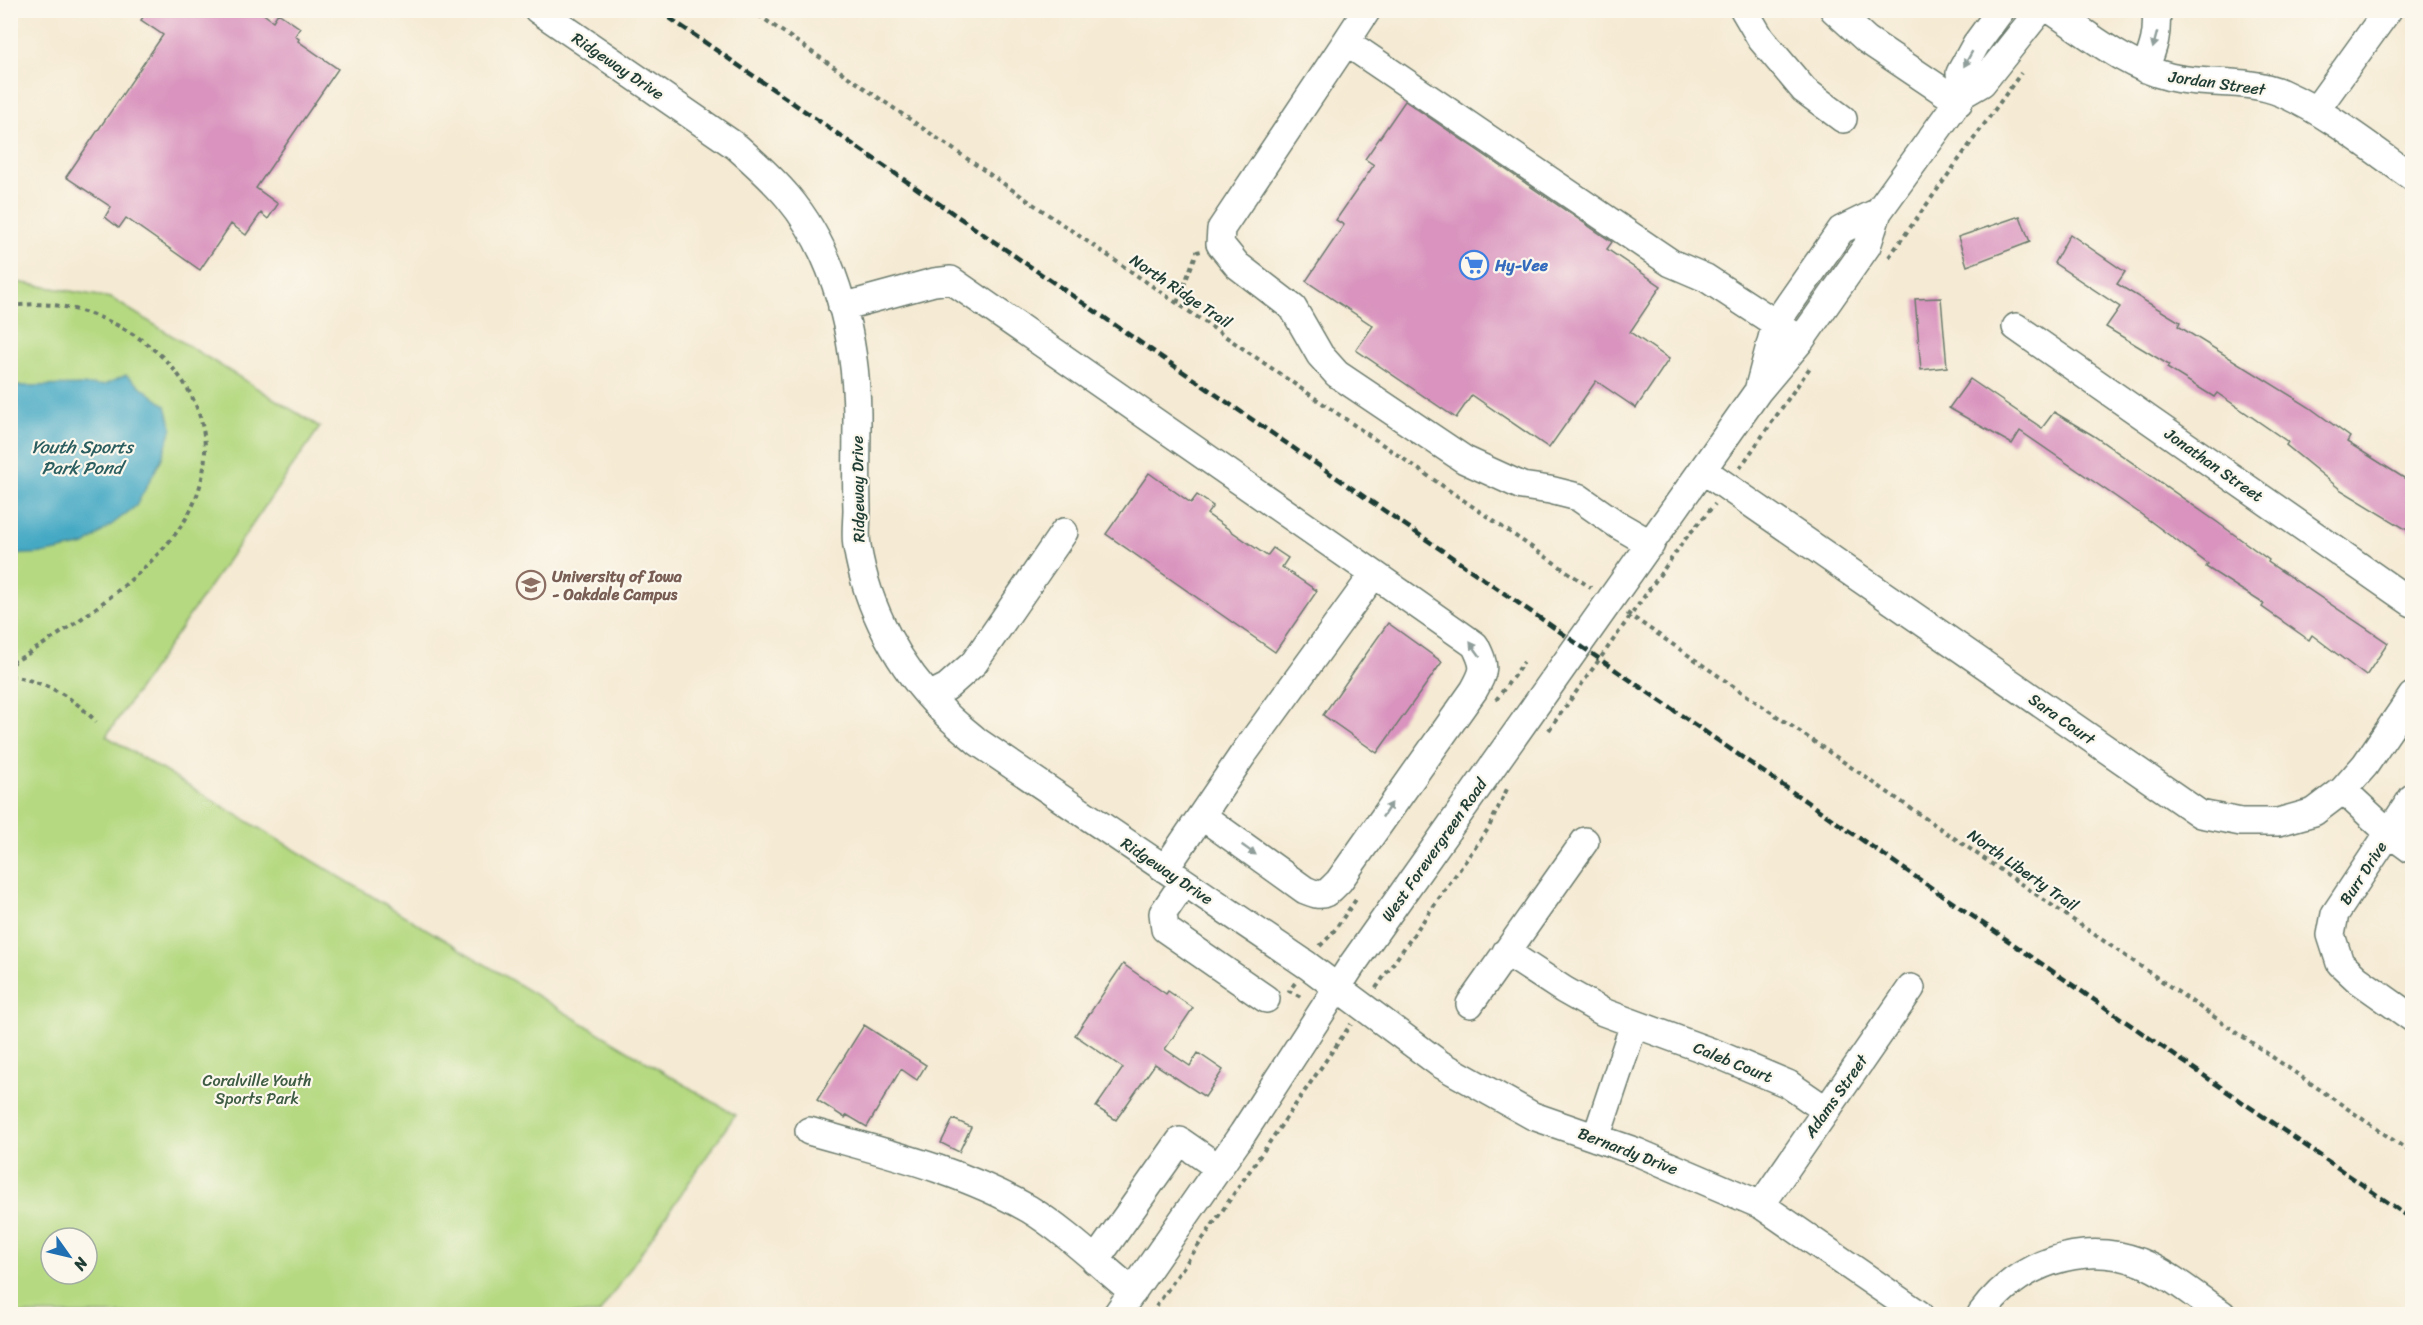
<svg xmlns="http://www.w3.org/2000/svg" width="2423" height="1325" viewBox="0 0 2423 1325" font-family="Sriracha,sans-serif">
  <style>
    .green { fill: #b5d981; stroke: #6a8b5a; stroke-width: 1.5; fill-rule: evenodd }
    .water { fill: #44a9c4; stroke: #32737c; stroke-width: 1.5 }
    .building { fill: #d993be }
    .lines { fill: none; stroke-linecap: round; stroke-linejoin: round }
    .minor-casing { stroke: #6a7a6c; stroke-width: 30 }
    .path { stroke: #6a7a6c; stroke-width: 4; stroke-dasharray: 4.5 4.5; stroke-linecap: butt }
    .minor { stroke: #fff; stroke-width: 27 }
    .rail { stroke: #1f3d34; stroke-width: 4.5; stroke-dasharray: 9 4.5; stroke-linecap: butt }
    .oneway { fill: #8f9e9a }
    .labels { text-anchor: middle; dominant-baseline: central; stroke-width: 4.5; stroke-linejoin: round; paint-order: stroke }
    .street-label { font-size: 16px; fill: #1f3d34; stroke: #fbf7ec }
    .shop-label { font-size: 16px; font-weight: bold; fill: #366cbe; stroke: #fbf7ec; text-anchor: start }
    .education-label { font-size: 16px; font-weight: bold; fill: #785e54; stroke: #fbf7ec; text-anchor: start }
    .park-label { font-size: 16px; fill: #3d5c43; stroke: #fbf7ec }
    .water-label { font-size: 18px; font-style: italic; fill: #2a5d5f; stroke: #fbf7ec }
  </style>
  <rect width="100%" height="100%" fill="#fbf7ec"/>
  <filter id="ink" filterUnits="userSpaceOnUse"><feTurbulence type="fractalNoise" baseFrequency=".0167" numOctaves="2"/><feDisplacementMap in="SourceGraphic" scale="12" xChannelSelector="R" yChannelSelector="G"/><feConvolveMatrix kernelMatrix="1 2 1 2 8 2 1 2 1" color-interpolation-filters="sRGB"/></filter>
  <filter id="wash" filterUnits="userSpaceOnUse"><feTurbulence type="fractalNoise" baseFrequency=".008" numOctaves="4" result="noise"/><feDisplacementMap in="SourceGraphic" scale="24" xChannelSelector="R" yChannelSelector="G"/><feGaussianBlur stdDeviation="1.35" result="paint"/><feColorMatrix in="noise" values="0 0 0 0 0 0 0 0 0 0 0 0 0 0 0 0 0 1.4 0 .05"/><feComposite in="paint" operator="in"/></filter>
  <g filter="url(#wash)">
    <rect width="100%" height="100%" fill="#f5ead3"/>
    <path class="green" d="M11 281 111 298 320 427 106 736 735 1115 599 1314H11ZM51 1238H87V1274H51Z"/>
    <path class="water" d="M126 375 166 406 172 428 162 458 136 506 85 545 47 553 11 555V386L104 385Z"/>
    <g id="blocks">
      <path class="building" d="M148 10H258L273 21 278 13 300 28 295 36 299 39 298 41 338 69 256 188 278 204 268 219 261 213 246 235 231 224 200 270 126 218 119 228 105 217 111 207 66 177 163 35 141 20Z
        M1405 101 1612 242 1607 249 1661 286 1630 332 1669 359 1636 408 1596 381 1549 448 1472 395 1456 418 1356 350 1373 326 1306 281 1344 225 1336 220 1374 165 1365 159Z
        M2020 216 2030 242 1967 266 1958 237Z
        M2070 234 2125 272 2117 284 2180 322 2178 326 2309 407 2350 437 2347 442 2412 483V533L2341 490 2286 445 2288 442 2217 393 2214 397 2167 368 2169 365 2106 327 2120 307 2054 263Z
        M1941 298 1947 367 1921 370 1915 299Z
        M1970 379 2042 428 2054 412 2094 436 2217 522 2269 560 2268 562 2388 643 2366 676 2312 635 2309 640 2262 607 2264 604 2206 567 2208 564 2138 512 2020 431 2012 444 1949 408Z
        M1149 473 1191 503 1197 495 1213 506 1207 514 1267 556 1273 548 1288 558 1282 567 1317 591 1275 652 1106 534Z
        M1388 623 1442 662 1377 753 1323 715Z
        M1123 964 1166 994 1168 991 1193 1008 1165 1049 1190 1066 1198 1053 1223 1070 1205 1097 1155 1064 1116 1120 1096 1107 1123 1068 1075 1035Z
        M864 1025 926 1065 917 1080 901 1069 867 1127 847 1115 845 1118 817 1100Z
        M953 1119 971 1127 959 1152 941 1143Z"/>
    </g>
  </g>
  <g filter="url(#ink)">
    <use href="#blocks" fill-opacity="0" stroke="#6a7a6c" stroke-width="1.5"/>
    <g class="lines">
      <g class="minor-casing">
        <path id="minor" d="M538 10 737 147C755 163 773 179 788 197 837 255 856 340 857 414 857 446 856 478 857 509 857 521 855 534 857 546 867 608 899 668 944 712 954 723 967 732 978 742L1307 965 1440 1064 1533 1116 1637 1152 1761 1205 1919 1314
          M1744 10 1761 39 1804 90 1843 119
          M1834 10 1867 40 1959 102
          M2001 10 1976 44 1960 73 1963 94 1982 83 2040 10
          M2051 10C2089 35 2125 66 2170 77 2206 86 2247 78 2282 93 2329 114 2371 148 2412 177
          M1346 42 1367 10
          M2145 69C2154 46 2158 35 2156 10
          M2316 110 2388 10
          M1878 212 1867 246 1801 340 1758 391 1776 323 1841 230Z
          M1878 212 1963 94
          M842 307 934 282 951 280 1374 574 1244 753 1165 869
          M2016 327 2412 603
          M1703 470 2200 814 2241 822H2278L2314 812 2343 790 2365 765 2412 696
          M1651 544 1618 525 1578 497 1550 490 1522 486 1465 460 1337 374 1320 355 1293 308 1237 265 1220 244 1221 229 1346 42 1671 263 1706 278 1801 340
          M929 696 947 687 974 663 1064 532
          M2343 790 2389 833 2412 850
          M2412 798 2335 914 2331 935 2340 963 2357 979 2412 1018
          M1202 816 1305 890C1324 898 1325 895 1339 881L1474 690C1485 670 1486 667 1475 645L1374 574
          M1184 882 1163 913 1165 929 1266 999
          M1506 952 1564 990 1603 1012 1717 1054 1788 1084 1826 1110
          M1470 1004 1585 841
          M809 1131C883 1152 961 1170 1029 1209 1065 1231 1100 1265 1133 1292
          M1596 1138 1634 1024
          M1761 1205 1911 988
          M1095 1261 1180 1141 1219 1168
          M1117 1314 1243 1133 1352 965 1758 391
          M1981 1314C2017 1264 2081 1240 2140 1262 2170 1274 2196 1297 2222 1314"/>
      </g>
      <path class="path" d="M751 10 1591 588
        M1889 257 2021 73
        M1177 303 1197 252 1201 251
        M10 306C28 304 48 303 65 307 157 326 236 408 193 505 168 563 66 633 10 664
        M1740 468 1811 366
        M1627 613 2412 1153
        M10 676C45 682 73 696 96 722
        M1496 700 1524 662
        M1549 730 1686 538 1715 504
        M1320 946 1331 935 1357 898
        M1295 983 1289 991 1301 997
        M1376 988 1488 829 1507 789
        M1151 1314 1351 1024"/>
      <use href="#minor" class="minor"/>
      <path class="rail" d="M658 10 2412 1219"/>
    </g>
    <defs><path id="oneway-solid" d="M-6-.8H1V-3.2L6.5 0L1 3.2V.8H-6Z" transform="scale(1.5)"/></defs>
    <g class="oneway">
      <use href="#oneway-solid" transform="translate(2155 40) rotate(105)"/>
      <use href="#oneway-solid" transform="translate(1968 59) rotate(119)"/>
      <use href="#oneway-solid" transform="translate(1475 649) rotate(-126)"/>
      <use href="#oneway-solid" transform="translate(1387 810) rotate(-56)"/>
      <use href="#oneway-solid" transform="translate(1249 850) rotate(35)"/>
    </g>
  </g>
  <defs>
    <g id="supermarket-ring" transform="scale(1.5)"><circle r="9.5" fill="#fbf7ec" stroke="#3f7fe0" stroke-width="1.5"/><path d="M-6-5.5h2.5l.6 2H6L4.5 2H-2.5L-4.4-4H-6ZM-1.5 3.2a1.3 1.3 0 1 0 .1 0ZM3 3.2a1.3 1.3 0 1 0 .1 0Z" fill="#3f7fe0"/></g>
    <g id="university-ring" transform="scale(1.5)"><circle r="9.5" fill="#fbf7ec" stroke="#8d6e63" stroke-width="1.5"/><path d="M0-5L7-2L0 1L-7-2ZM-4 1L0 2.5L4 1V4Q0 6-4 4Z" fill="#8d6e63"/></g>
  </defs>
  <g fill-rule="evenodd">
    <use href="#supermarket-ring" x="1474" y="265"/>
    <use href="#university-ring" x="531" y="585"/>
  </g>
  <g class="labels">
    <g class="street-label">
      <text transform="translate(618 66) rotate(34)">Ridgeway Drive</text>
      <text transform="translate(2217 83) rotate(8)">Jordan Street</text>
      <text transform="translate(1181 291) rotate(34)">North Ridge Trail</text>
      <text transform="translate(2214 465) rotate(35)">Jonathan Street</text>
      <text transform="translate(858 489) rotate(-91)">Ridgeway Drive</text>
      <text transform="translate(2062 719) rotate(35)">Sara Court</text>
      <text transform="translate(1434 850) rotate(-55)">West Forevergreen Road</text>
      <text transform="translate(2023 870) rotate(35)">North Liberty Trail</text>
      <text transform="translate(1167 871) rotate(34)">Ridgeway Drive</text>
      <text transform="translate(2363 873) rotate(-57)">Burr Drive</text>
      <text transform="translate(1733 1062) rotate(22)">Caleb Court</text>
      <text transform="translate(1836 1096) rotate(-55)">Adams Street</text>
      <text transform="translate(1628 1151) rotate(21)">Bernardy Drive</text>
    </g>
    <g class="shop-label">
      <text x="1495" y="265">Hy-Vee</text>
    </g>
    <g class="education-label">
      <text x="552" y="576">University of Iowa<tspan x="552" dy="18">- Oakdale Campus</tspan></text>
    </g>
    <g class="park-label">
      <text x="257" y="1080">Coralville Youth<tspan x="257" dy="18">Sports Park</tspan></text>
    </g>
    <g class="water-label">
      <text x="82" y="447">Youth Sports<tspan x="82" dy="21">Park Pond</tspan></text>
    </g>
  </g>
  <rect width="2423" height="1325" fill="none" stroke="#fbf7ec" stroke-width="36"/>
  <g transform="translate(69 1256) rotate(124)"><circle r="28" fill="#fbf7ec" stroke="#a3ada2" stroke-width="1.5"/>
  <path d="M0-4.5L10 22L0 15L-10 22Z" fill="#1f6fb2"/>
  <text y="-9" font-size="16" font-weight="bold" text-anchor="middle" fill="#1f3d34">N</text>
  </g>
</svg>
